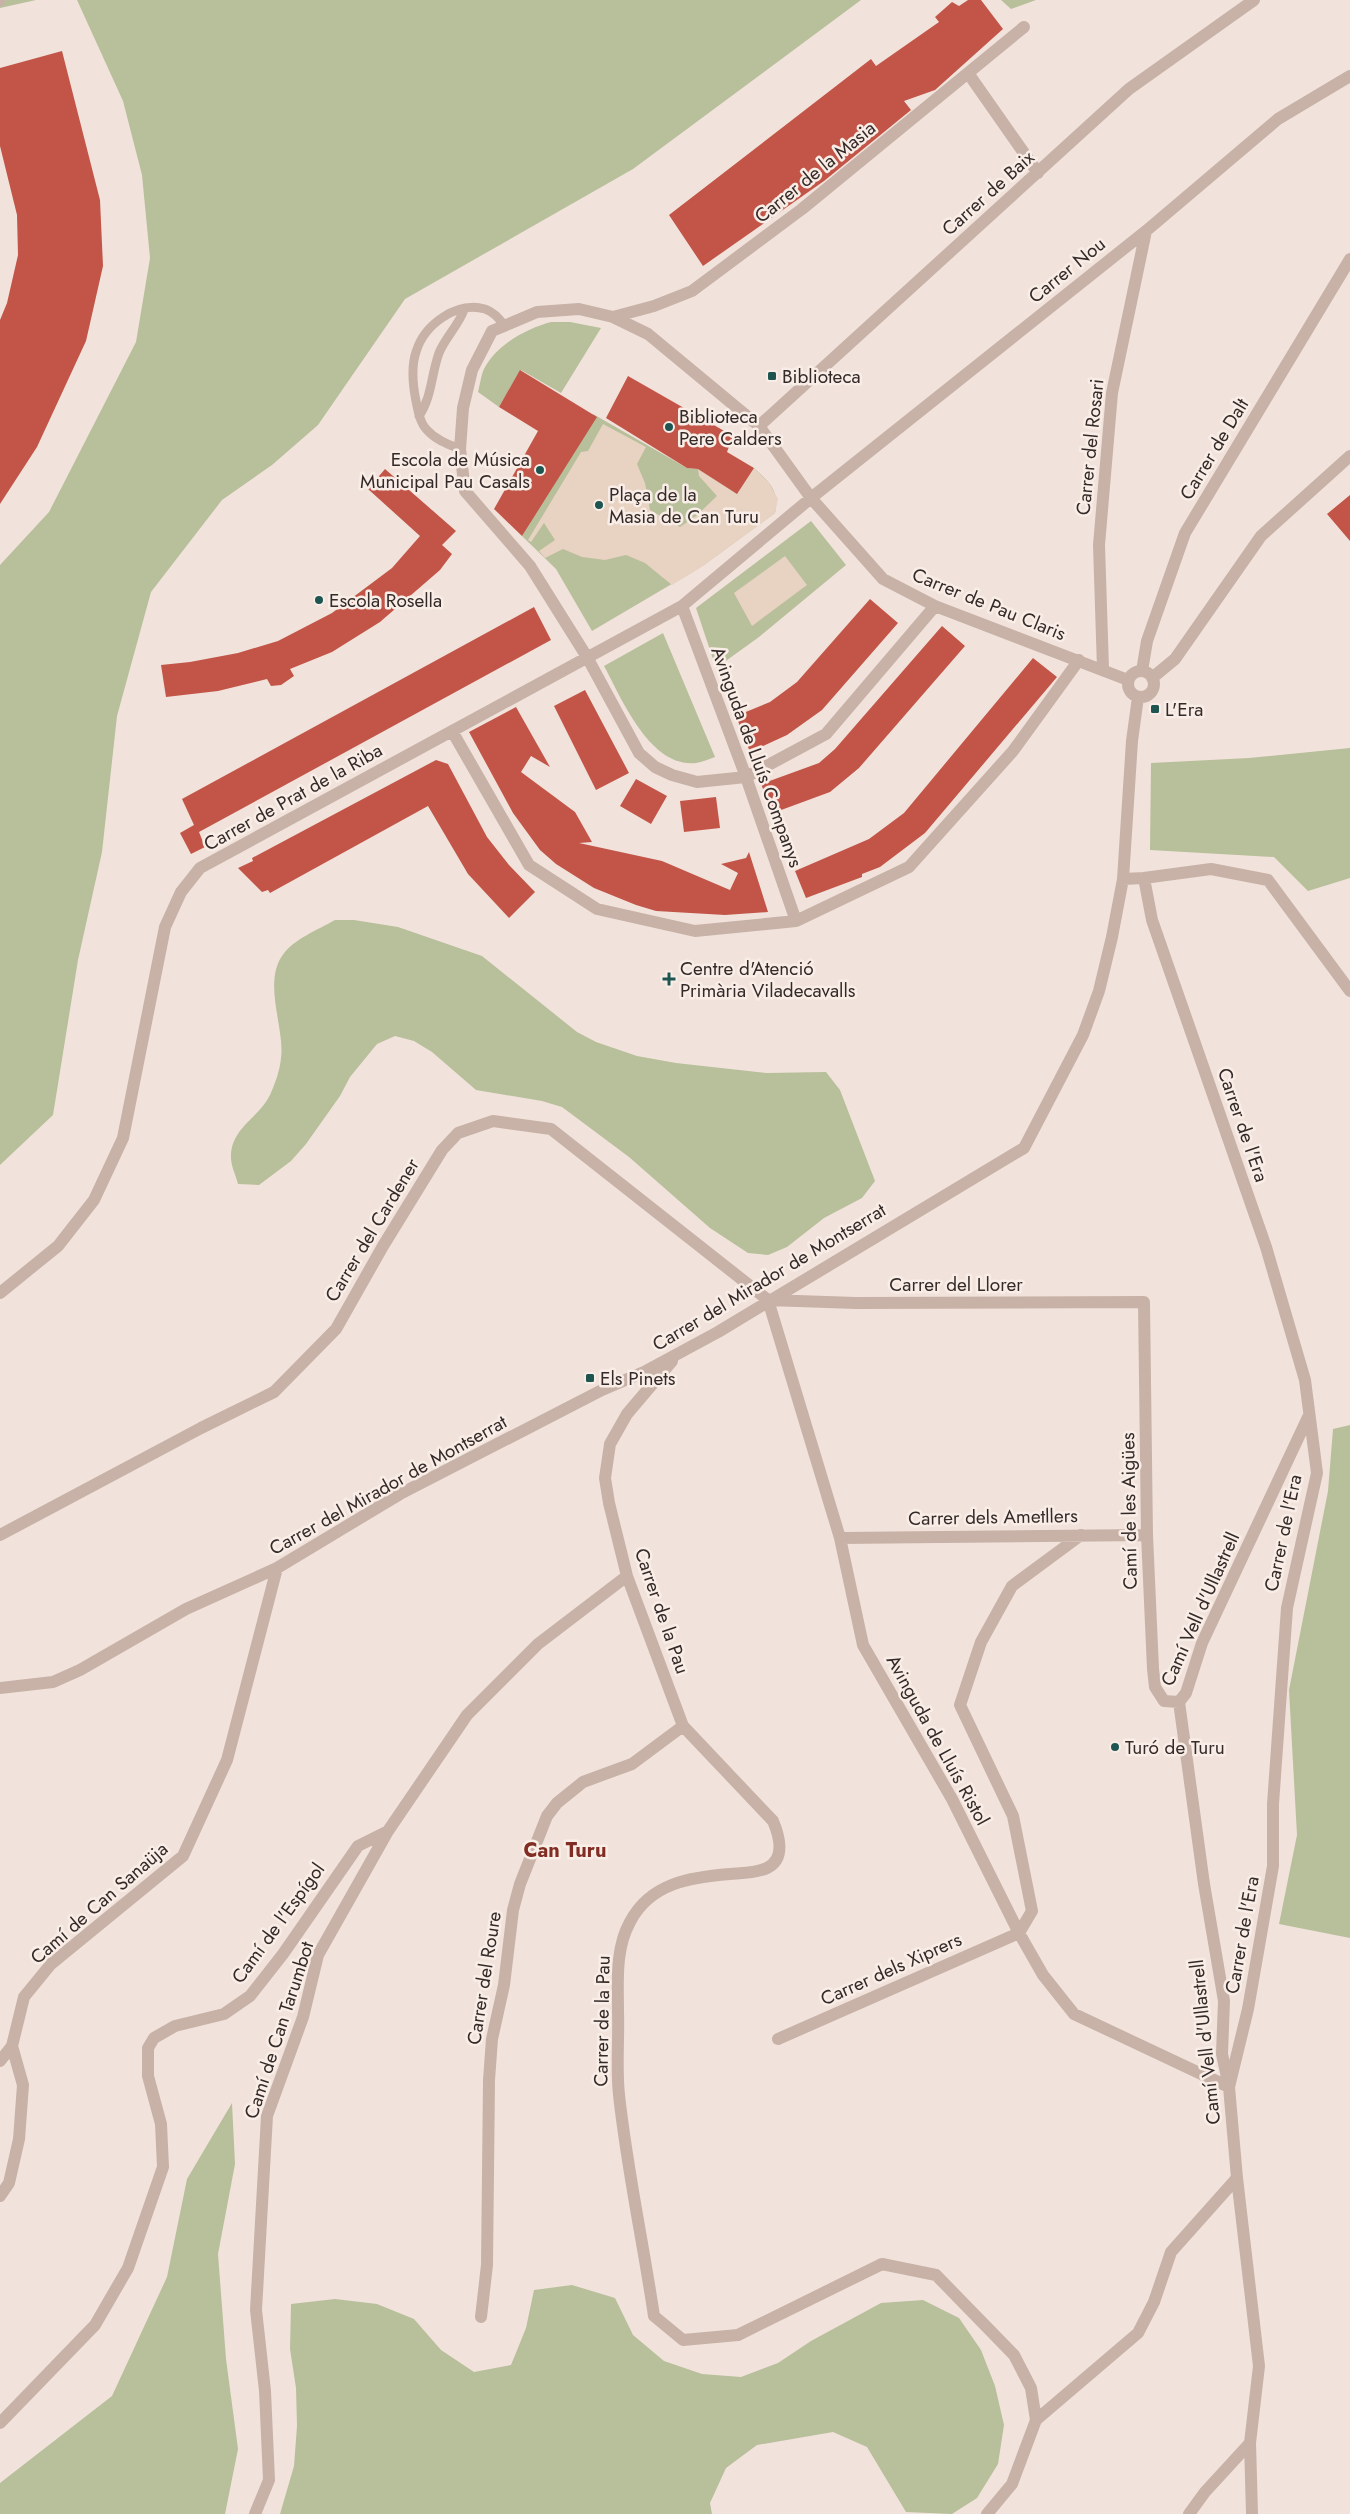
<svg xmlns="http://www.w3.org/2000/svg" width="1350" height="2514" viewBox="0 0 1350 2514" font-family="Jost,sans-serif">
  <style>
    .green { fill: #b8bf9b }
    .plaza { fill: #e8d2c2 }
    .building { fill: #c25548 }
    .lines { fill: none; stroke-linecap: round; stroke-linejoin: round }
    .service { stroke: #c8b2a7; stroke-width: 9 }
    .minor { stroke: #c8b2a7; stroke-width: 12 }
    .poi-dot { fill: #1e5551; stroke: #f9eee7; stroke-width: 2 }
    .labels { text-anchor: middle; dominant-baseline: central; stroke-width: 5; stroke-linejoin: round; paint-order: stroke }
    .street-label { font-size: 19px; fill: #352a27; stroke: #f9eee7 }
    .poi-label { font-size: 19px; fill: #352a27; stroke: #f9eee7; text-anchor: start }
    .neighbourhood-label { font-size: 20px; font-weight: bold; fill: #812d23; stroke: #f9eee7 }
  </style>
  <rect width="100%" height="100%" fill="#f1e3db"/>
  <path class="green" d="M0 0H36L0 8Z
    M77 0H861L633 169 405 299 318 425 272 465 222 500 151 592 117 716 102 852 78 960 53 1115 0 1165V565L49 512 136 342 150 258 142 175 123 101Z
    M1001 0H1036L1011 9Z
    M551 322H570L601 328 561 393 521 370 499 407 478 392C480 385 481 375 484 369 497 344 526 329 551 322Z
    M593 414 687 468 698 469 737 494 754 468C770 483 780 491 775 513L704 565 592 631 556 569 522 536Z
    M811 521 846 565 759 637 716 668 696 608Z
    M663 633 715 757C709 759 702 762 696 763 650 768 622 699 604 666Z
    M1350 748V878L1308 891 1274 857 1150 850 1151 763 1249 758Z
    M335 920H354L398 927 482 956 577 1032 596 1042 637 1056 676 1063 766 1073 826 1072 840 1090 875 1181 862 1198 824 1218 787 1247 768 1255 748 1253 710 1228 629 1157 562 1107 542 1101 476 1090 432 1052 414 1041 395 1036 377 1044 350 1077 340 1096 306 1144 291 1161 259 1185 238 1184C236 1176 231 1166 231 1158 230 1128 259 1118 270 1095 275 1084 280 1070 281 1058 285 1029 263 984 282 956 293 939 318 930 335 920Z
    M1350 1425V1938L1279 1924 1297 1835 1289 1690 1328 1491 1333 1429Z
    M232 2103 235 2164 218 2254 226 2359 238 2449 225 2514H0V2483L112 2396 167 2277 187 2179Z
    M572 2285 615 2298 633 2335 664 2361 702 2374 741 2377 778 2363 811 2341 881 2303 923 2300 959 2318 981 2350 995 2386 1004 2425 998 2464 977 2498 952 2514 906 2512 867 2447 833 2432 757 2445 726 2468 710 2503 712 2514H280L294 2466 297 2426 296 2388 290 2349 291 2304 335 2299 377 2304 414 2319 441 2350 474 2372 511 2365 526 2328 534 2290Z"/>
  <path class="plaza" d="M603 424 646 447 637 464 645 483 650 510 680 527 696 516 717 496 699 476 698 469 737 494 754 468 769 483 778 499 775 513 700 568 672 585 645 563 626 555 605 560 582 557 563 549 545 558 539 551 555 540 544 523 531 542 528 540 581 452 588 451Z
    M785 556 807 585 752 626 734 593Z"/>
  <path class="building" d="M968 0H981L1003 29 935 90 904 101 911 110 824 181 703 266 669 215 871 59 876 66 939 22 935 17 952 2 959 6Z
    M62 51 100 200 103 266 86 341 37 447 0 504V320L7 303 18 255 17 215 0 146V68Z
    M520 370 597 417 522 536 494 509 538 431 499 407Z
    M628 376 733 436 727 452 754 468 737 494 698 469 687 468 606 418Z
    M385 469 456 531 442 545 452 554 440 570 380 622 332 652 290 669 294 676 281 685 271 686 267 679 218 691 166 697 161 665 190 662 238 653 278 641 332 613 392 568 420 536 368 489Z
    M1350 495V541L1327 514Z
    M870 599 898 623 822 710 787 735 750 752 736 716 770 702 797 682Z
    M534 607 551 640 199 832 205 847 191 854 180 833 194 825 182 799Z
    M942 626 965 646 859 768 830 792 773 813 761 784 819 763 835 749Z
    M1033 658 1057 677 925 833 880 867 862 874V877L806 898 795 871 869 839 904 813Z
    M585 690 629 773 596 790 554 706Z
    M516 707 550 767 531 756 521 772 575 812 592 842 579 843 662 861 730 890 738 873 721 864 746 858 749 852 768 912 725 915 656 911 636 905 594 888 556 864 540 850 513 813 469 732Z
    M436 760 448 764 487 837 509 865 535 892 509 918 468 874 428 806 270 893 268 890 262 892 238 868 253 861 252 858Z
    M636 779 667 796 651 824 620 806Z
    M716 797 720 828 684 832 680 801Z"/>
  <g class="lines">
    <path class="service" d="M0 2 1 0
      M419 416C432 397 431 375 439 353 445 338 458 326 464 310
      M460 449C447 444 436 440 427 430 420 423 418 411 416 401 413 386 411 367 416 352 424 325 456 301 485 309 494 312 499 319 505 326"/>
    <path class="minor" d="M968 73 1038 173
      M613 317 654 306 692 291 802 209 1024 27
      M759 426 1129 89 1254 0
      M682 606 746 777 796 921
      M935 606 826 734 746 777 697 782 672 775 655 767 639 753 587 657 530 566 465 491 460 449 463 408 472 370 492 331 537 312 579 309 613 317 648 334 759 426 811 498 883 579 935 606 1128 680
      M1103 669 1099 545 1112 393 1146 231
      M1142 671 1147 641 1185 533 1350 259
      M1128 684a13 13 0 1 1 26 0a13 13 0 1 1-26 0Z
      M1152 678 1175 659 1261 536 1350 456
      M452 731 529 865 597 909 695 931 796 921 909 867 1013 751 1079 660
      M1144 878 1211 869 1268 880 1350 991
      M1123 879 1144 878 1152 920 1266 1247 1305 1380 1317 1473 1287 1608 1273 1804V1866L1248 2009 1229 2087
      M0 1293 58 1246 94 1200 123 1138 165 927 181 892 200 868 682 606 811 498 1146 231 1278 119 1350 76
      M768 1300 840 1538 863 1645 952 1799 1019 1933 1043 1975 1074 2014 1229 2087
      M768 1300 856 1303 1144 1302 1147 1535 1153 1669 1155 1687 1164 1701 1179 1702
      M672 1361 627 1414 610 1444 605 1478 609 1503 627 1576 683 1726 773 1821C779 1835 786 1859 767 1868 757 1873 742 1873 730 1874 691 1877 650 1883 630 1922 615 1949 618 1982 618 2011 619 2039 616 2068 619 2095 627 2169 643 2242 654 2316L683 2340 738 2335 882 2264 936 2275 1014 2355 1031 2388 1036 2420
      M0 1535 201 1428 274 1392 336 1329 383 1246 442 1150 458 1133 493 1121 551 1129 768 1300
      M840 1538 1147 1535
      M0 1688 53 1682 80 1670 186 1609 277 1568 400 1494 602 1390 644 1372 718 1332 1024 1148 1083 1035 1099 991 1112 937 1123 879 1132 741 1138 697
      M778 2039 1019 1933 1032 1911 1013 1816 960 1705 981 1642 1012 1586 1081 1535
      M0 2061 12 2046 24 1997 51 1964 183 1856 227 1760 277 1568
      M0 2196 9 2183 19 2139 23 2085 12 2046
      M481 2317 487 2265 489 2080 492 2039 504 1985 513 1910 520 1884 547 1816 557 1803 583 1782 632 1764 683 1726
      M0 2423 95 2325 128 2268 163 2167 161 2124 148 2076V2048L154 2038 175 2026 224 2014 250 1996 283 1954 358 1846 388 1831
      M255 2514 269 2480 265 2391 256 2310 267 2116 303 2017 318 1955 388 1831 467 1715 538 1644 627 1576
      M987 2514 1012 2484 1036 2420 1138 2333 1154 2302 1171 2252 1237 2178
      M1189 2514 1205 2492 1250 2443
      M1252 2514 1250 2443 1259 2366 1237 2178 1229 2087 1222 2054 1224 2001 1204 1884 1179 1702 1186 1693 1202 1643 1309 1415"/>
  </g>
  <g class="poi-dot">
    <rect x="767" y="371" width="10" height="10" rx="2.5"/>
    <circle cx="669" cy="427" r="5"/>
    <circle cx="540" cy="470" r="5"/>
    <circle cx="599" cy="505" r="5"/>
    <circle cx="319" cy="600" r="5"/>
    <rect x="1150" y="704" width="10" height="10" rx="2.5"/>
    <path d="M666.5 971.5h5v5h5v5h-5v5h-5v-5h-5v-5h5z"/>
    <rect x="585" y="1373" width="10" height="10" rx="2.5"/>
    <circle cx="1115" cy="1747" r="5"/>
  </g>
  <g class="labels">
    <g class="street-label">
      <text transform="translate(815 172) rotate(-39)">Carrer de la Masia</text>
      <text transform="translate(988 193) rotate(-42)">Carrer de Baix</text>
      <text transform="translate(1067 270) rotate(-39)">Carrer Nou</text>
      <text transform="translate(1090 447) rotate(-84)">Carrer del Rosari</text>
      <text transform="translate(1214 449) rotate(-59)">Carrer de Dalt</text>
      <text transform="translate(989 604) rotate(22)">Carrer de Pau Claris</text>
      <text transform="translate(757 757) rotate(70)">Avinguda de Lluís Companys</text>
      <text transform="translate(293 797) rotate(-29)">Carrer de Prat de la Riba</text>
      <text transform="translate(1243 1125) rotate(71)">Carrer de l'Era</text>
      <text transform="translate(372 1230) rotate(-59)">Carrer del Cardener</text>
      <text transform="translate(769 1277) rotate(-31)">Carrer del Mirador de Montserrat</text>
      <text x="956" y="1284">Carrer del Llorer</text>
      <text transform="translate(388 1485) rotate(-29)">Carrer del Mirador de Montserrat</text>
      <text transform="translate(1129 1511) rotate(-91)">Camí de les Aigües</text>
      <text transform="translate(993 1517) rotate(-1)">Carrer dels Ametllers</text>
      <text transform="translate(1283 1533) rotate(-78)">Carrer de l'Era</text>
      <text transform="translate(1200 1609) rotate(-66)">Camí Vell d'Ullastrell</text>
      <text transform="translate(662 1611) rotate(71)">Carrer de la Pau</text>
      <text transform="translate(938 1740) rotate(61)">Avinguda de Lluís Ristol</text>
      <text transform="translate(99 1903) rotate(-41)">Camí de Can Sanaüja</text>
      <text transform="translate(278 1923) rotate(-54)">Camí de l'Espígol</text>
      <text transform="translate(1242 1935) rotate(-80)">Carrer de l'Era</text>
      <text transform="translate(891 1969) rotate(-24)">Carrer dels Xiprers</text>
      <text transform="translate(484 1978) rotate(-81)">Carrer del Roure</text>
      <text transform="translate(602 2021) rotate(-89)">Carrer de la Pau</text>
      <text transform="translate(279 2030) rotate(-72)">Camí de Can Tarumbot</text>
      <text transform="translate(1205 2042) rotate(-96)">Camí Vell d'Ullastrell</text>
    </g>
    <g class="poi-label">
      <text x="782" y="376">Biblioteca</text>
      <text x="679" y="416">Biblioteca<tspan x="679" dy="22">Pere Calders</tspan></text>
      <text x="530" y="459" text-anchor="end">Escola de Música<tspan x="530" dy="22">Municipal Pau Casals</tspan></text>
      <text x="609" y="494">Plaça de la<tspan x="609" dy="22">Masia de Can Turu</tspan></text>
      <text x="329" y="600">Escola Rosella</text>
      <text x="1165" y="709">L'Era</text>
      <text x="680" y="968">Centre d'Atenció<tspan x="680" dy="22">Primària Viladecavalls</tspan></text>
      <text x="600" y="1378">Els Pinets</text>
      <text x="1125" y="1747">Turó de Turu</text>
    </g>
    <g class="neighbourhood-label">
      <text x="565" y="1850">Can Turu</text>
    </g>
  </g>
</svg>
